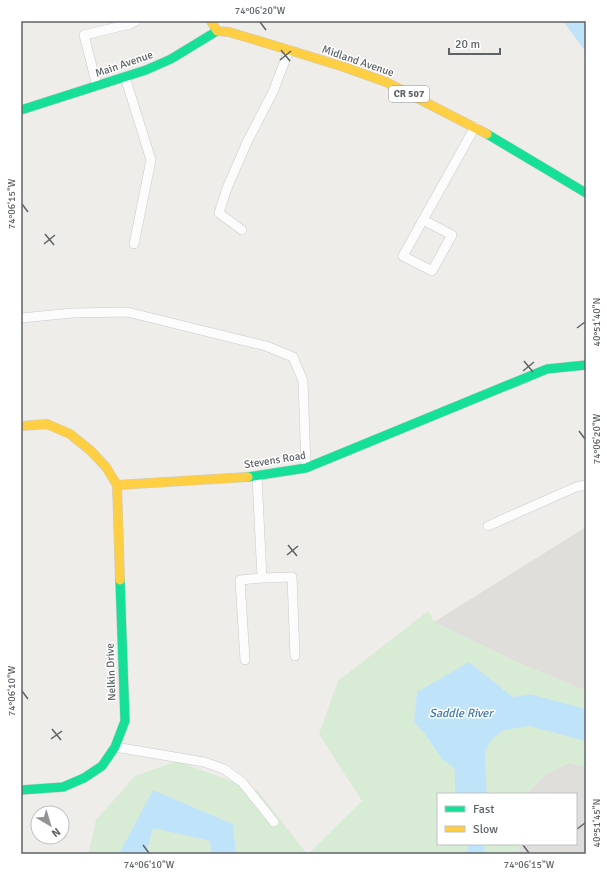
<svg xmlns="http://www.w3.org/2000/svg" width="607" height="875" viewBox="0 0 607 875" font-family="Signika,sans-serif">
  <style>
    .industrial { fill: #e0deda }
    .green { fill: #d8ebd4 }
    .water { fill: #bfe3f8 }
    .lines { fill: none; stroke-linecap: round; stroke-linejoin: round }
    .river { stroke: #bfe3f8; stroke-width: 31 }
    .lane-casing { stroke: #cacaca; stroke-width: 10 }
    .fast-casing { stroke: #cbcbcb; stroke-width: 10 }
    .slow-casing { stroke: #cbcbcb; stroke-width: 10 }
    .lane { stroke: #fdfcfc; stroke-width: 9 }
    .fast { stroke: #16e098; stroke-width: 9 }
    .slow { stroke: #ffcf43; stroke-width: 9 }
    .ticks { fill: none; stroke: #5e6368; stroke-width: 1.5 }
    .labels { text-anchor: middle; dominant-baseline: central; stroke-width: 3; stroke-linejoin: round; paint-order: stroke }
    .shield { fill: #fff; stroke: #8e9295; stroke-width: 1 }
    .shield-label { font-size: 10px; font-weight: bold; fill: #5e6368 }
    .street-label { font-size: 11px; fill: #5e6368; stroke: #fff }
    .water-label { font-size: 12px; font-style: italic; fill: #3d7aad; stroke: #fff }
    .neatline { fill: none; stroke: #5e6368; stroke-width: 1.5 }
    .ticks-label { font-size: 10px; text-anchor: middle; fill: #5e6368 }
  </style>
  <rect width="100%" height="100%" fill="#efede9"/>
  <path class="industrial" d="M586 527V691L519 663 434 622Z
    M568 763 586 767V854H518L519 844H576V794H526L545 775Z"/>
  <path class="green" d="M428 611 434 622 519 663 586 691V767L568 763 545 775 526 794H478L475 768 492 739 529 710 469 662 417 692 414 722 425 734 442 759 459 772 461 794H438V844H467L468 854H308L362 801 319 734 338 681Z
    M177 761 258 791 307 854H236L233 824 153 790 119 854H88L96 820 135 776Z
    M153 827 210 841 211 854H146Z
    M484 844H519L518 854H485Z"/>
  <path class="water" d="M563 21H586V52Z
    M469 662 529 710 492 739 475 768 478 794H461L459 772 442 759 425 734 414 722 417 692Z
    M153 790 233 824 236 854H211L210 841 153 828 146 854H119Z
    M467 844H484L485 854H468Z"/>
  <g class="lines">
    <path class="river" d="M471 794 469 744 478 719 529 710 586 725"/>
    <g class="lane-casing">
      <path id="lane" d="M125 77 151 160 134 244
        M97 86 84 35 130 24 136 21
        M423 220 452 235 432 271 403 256Z
        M423 220 475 127
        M242 230 219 213 227 188 248 140 273 92 289 50
        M21 318 73 313 127 312 266 346 293 357 303 381 306 467
        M488 526 576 487 586 485
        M262 578 292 577 295 656
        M245 660 240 580 262 578 257 476
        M115 747 204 762 224 769 242 782 274 822"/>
    </g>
    <g class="fast-casing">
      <path id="fast" d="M21 110 146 70 171 59 217 31
        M487 134 586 193
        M248 477 306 468 547 369 586 365
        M21 790 63 787 84 778 102 766 115 747 125 721 120 580"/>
    </g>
    <g class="slow-casing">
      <path id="slow" d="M211 21 217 31 229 32 289 50 344 67 386 82 487 134
        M21 426 47 424 70 434 91 451 106 467 117 485 248 477
        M117 485 120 580"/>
    </g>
    <use href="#lane" class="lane"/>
    <use href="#fast" class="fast"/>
    <use href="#slow" class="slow"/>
  </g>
  <path class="ticks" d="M260 22 266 30M281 50 290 61M280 60 291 51M22 204 28 212M45 234 54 245M44 244 55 235M577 328 585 322M524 361 533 372M523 371 534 362M579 431 585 439M288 545 297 556M287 555 298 546M22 691 28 699M52 729 61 740M51 739 62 731M577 829 585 823M143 845 149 853M523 845 529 853"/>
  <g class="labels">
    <rect class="shield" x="389" y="86" width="40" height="16" rx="3"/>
    <g class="shield-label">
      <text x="409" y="94">CR 507</text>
    </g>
    <g class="street-label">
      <text transform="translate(358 61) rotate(19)">Midland Avenue</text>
      <text transform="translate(124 64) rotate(-19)">Main Avenue</text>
      <text transform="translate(275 460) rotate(-9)">Stevens Road</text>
      <text transform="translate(111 672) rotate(-92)">Nelkin Drive</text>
    </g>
    <g class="water-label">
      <text x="461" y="713">Saddle River</text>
    </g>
  </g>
  <rect width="607" height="875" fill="none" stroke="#ffffff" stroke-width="44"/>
  <rect x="437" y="793" width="140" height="52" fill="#ffffff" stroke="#bfc1c3"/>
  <rect x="445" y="806" width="20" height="6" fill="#16e098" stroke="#bfc1c3"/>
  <text x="473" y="813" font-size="12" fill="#5e6368">Fast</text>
  <rect x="445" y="826" width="20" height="6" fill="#ffcf43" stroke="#bfc1c3"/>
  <text x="473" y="833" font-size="12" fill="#5e6368">Slow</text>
  <g transform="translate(50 825) rotate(142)"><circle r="19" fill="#ffffff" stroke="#bfc1c3"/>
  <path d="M0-3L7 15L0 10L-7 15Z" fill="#919395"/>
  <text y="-6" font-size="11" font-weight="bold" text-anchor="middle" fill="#5e6368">N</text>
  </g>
  <path d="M449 48v6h51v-6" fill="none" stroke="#5e6368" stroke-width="2"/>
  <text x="455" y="48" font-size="12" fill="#5e6368" stroke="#ffffff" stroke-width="3" paint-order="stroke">20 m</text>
  <rect x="22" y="22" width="563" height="831" class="neatline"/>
  <g class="ticks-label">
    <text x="260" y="14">74°06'20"W</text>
    <text transform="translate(11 204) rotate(-90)" y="4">74°06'15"W</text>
    <text transform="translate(596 322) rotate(-90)" y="4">40°51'40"N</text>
    <text transform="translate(596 439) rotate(-90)" y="4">74°06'20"W</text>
    <text transform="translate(11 691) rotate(-90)" y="4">74°06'10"W</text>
    <text transform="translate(596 823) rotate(-90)" y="4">40°51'45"N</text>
    <text x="149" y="868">74°06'10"W</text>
    <text x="529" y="868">74°06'15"W</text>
  </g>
</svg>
